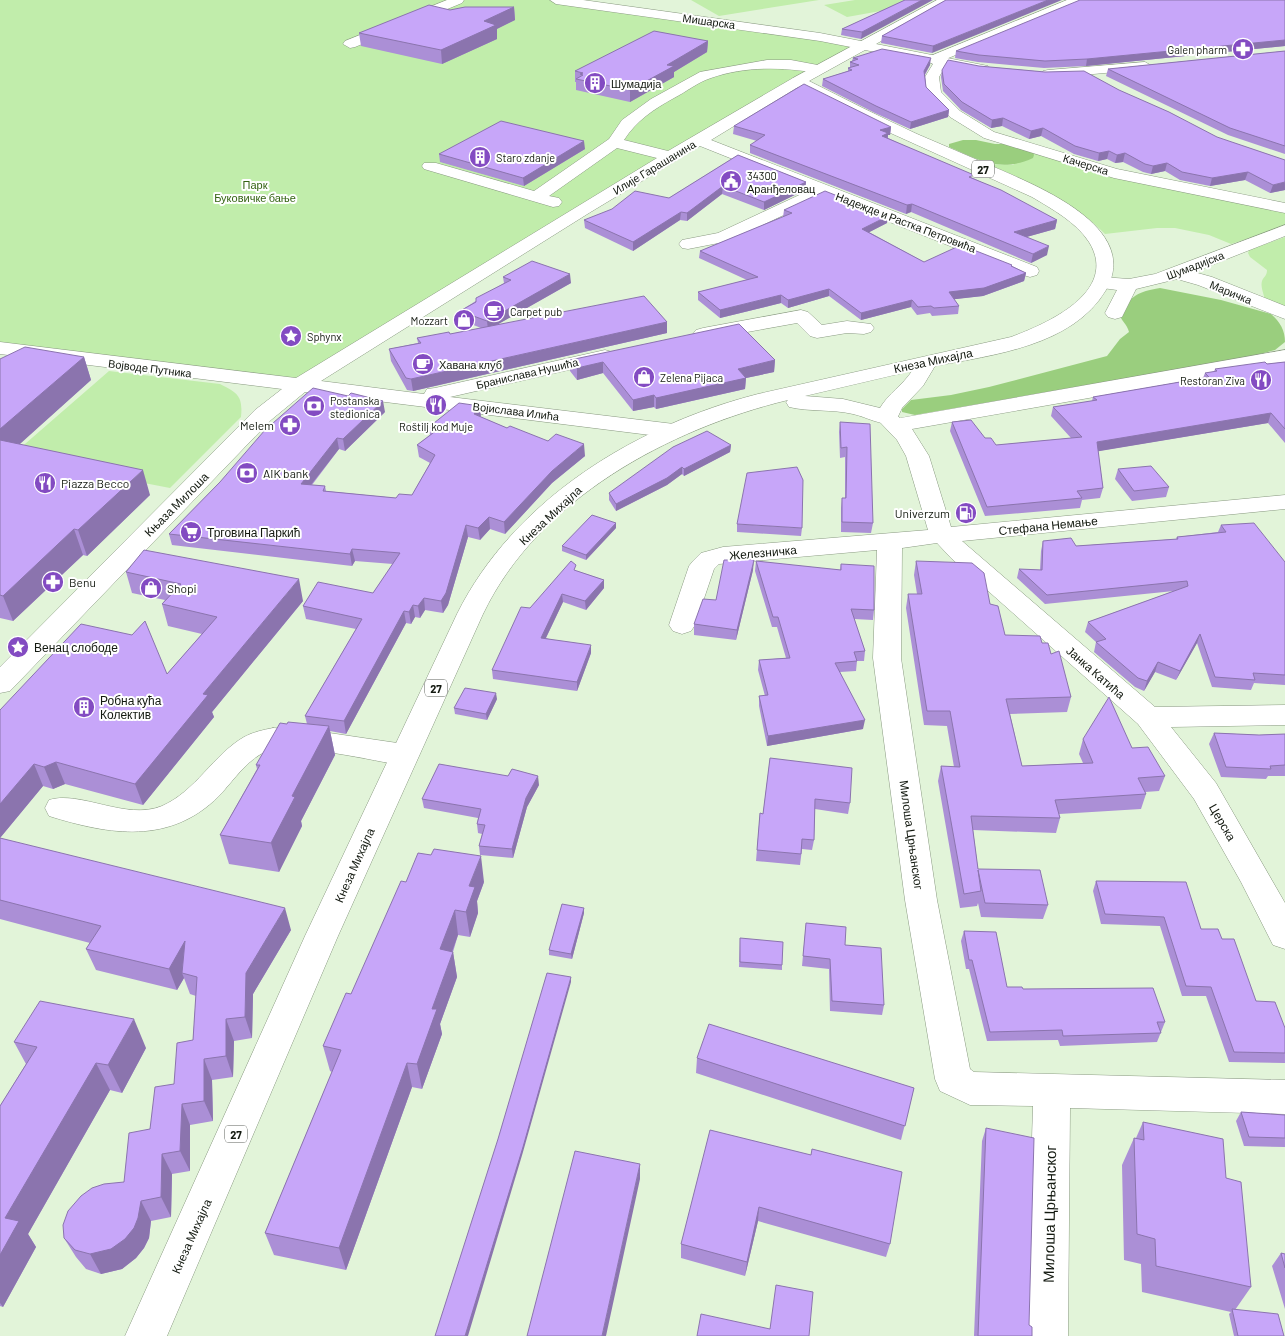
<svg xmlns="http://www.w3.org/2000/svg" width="1285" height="1336" viewBox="0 0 1285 1336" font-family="Barlow,sans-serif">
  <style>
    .green { fill: #c1edab }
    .forest { fill: #9ace7e }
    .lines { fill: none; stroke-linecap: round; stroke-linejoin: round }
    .minor-casing { stroke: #8a9a82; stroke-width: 1 }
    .major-casing { stroke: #8a9a82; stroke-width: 1 }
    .minor { fill: #fff; fill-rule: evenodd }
    .major { fill: #fff; fill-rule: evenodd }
    .wall { fill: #ab8fd6 }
    .shaded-wall { fill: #8b74ae }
    .building { fill: #c7a6f9; stroke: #8b74ae }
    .labels { text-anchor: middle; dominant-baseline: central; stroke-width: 4; stroke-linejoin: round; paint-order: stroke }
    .far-street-label { font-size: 11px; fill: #131910; stroke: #fff }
    .far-poi-label { font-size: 11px; fill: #131910; stroke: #fff; text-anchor: start }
    .shield { fill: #fff; stroke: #5a5e58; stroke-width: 1 }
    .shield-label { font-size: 11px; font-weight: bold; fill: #131910 }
    .far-park-label { font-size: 11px; fill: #346312; stroke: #fff }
    .street-label { font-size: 12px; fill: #131910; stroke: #fff }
    .poi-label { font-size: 12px; fill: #131910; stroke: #fff; text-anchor: start }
    .near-street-label { font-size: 15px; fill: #131910; stroke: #fff }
  </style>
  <rect width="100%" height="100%" fill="#e2f4d9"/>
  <path class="green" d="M0 0H556L861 45 300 385 0 348Z
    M691 0H819L719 16Z
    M855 0H904L914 5 847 17 824 5Z
    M1032 150 1285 211V227L1231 244 1209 235 1175 228H1157L1105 234C1072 200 1031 183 988 164L1013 165Z
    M1285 237V310L1265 303C1265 295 1260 288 1262 281 1264 276 1267 276 1267 270L1250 257 1248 253 1249 250Z
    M109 371 220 384C238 393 243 396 241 417L170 488 10 457Z"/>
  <path class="forest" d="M963 140H976L995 144H1010L1032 150 1034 155 1033 158C1000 173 979 160 949 147V144Z
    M1160 288 1221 300 1271 314C1280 322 1285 330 1285 342L1275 350 1253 356 915 415 902 412V409L911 400 951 395 989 387 1107 356 1120 339 1129 332C1127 324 1121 321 1119 313 1133 295 1137 292 1160 288Z"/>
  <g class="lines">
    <g class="minor-casing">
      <path id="minor" d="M447 0H464L462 3 355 47 350 48 343 44 345 41Z
        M550 0H583L820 33 866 42 868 45 861 49 820 41 556 4Z
        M1067 0H1084L1082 3 946 59 948 62 939 77 941 92 960 111 994 132 1117 169 1285 203V213L1114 178 984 138 950 117 927 93 925 77 933 64 926 60 928 57Z
        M767 60H791L823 66 825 69 818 73C783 67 745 66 711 78 698 82 686 92 674 98 654 109 636 121 624 140L668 151 793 78H803L805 81 803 84 711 140 1037 267 1039 271 1037 275 1030 277 1023 275 824 196 729 241 688 249 682 248 679 244 682 240 718 233 810 190 700 146 589 213 321 381 424 394 427 389 435 388 605 350 612 352 615 356 612 360 450 397 674 424 682 426 685 431 682 436 674 438 305 392 271 420 10 691 0 693V667L255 410 282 389 0 354V342L296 378 657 158 617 148 549 196 559 198 562 202 559 206 553 207 424 169 422 166 424 163H436L534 191 609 139 622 120 651 99 700 72Z
        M1285 225V236L1194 272 1212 277 1285 306V319L1198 285 1177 279 1136 289 1122 317 1115 319 1108 317 1105 313 1117 290 1095 287 1093 283 1095 279 1102 277 1129 279 1155 274Z
        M801 310 808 312 822 325 847 321 871 324 874 328 871 332 864 334 847 333 817 338 810 336 797 323 703 340 696 338 693 334 696 330 703 328Z
        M1285 350V362L1271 366 912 429 929 456 951 527 1285 495V509L962 541 1155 707 1285 705V725L1171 727 1216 783 1285 903V949L1273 945 1241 882 1194 799 1138 724 951 558 937 543 902 548 901 658 937 900 970 1069 974 1072 1285 1080V1114L1070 1108 1068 1336H1026L1033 1106 970 1105 940 1091 935 1079 905 900 873 658 877 550 719 564 714 569 695 625 691 631 682 634 673 631 669 625 689 566 693 561 701 553 723 547 928 530 906 456 897 440 876 418 879 413C888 411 893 412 900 418Z
        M273 728 309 730 404 744 414 748 419 755 414 762 404 766C377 761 291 742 269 750 248 758 234 780 219 796 170 845 110 835 49 816L45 808 49 800C80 790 126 821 162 806 196 791 213 755 244 737 253 732 263 730 273 728Z"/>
    </g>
    <g class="major-casing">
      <path id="major" d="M937 0H952L876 44 988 66 990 69 988 72 983 73 865 50 809 81C845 99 880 117 917 134 943 145 968 156 994 167 1037 186 1142 227 1106 290 1073 346 993 355 935 366L923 386 902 408 895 423C880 426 867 417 853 414 832 409 810 412 789 407L786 402 788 400C669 429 538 499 483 614L338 936 167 1336H125L305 936 457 614C514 499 637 425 758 394L1011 337C1046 324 1120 292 1089 242 1076 222 1052 209 1032 197L864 121 793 84 791 81 793 78ZM912 371C903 385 888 394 880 408L843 399 805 396Z
        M1145 62 1152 66 1150 69 1048 78 1043 77 1041 74 1043 71 1048 70Z"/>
    </g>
    <use href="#minor" class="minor"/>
    <use href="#major" class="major"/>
  </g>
  <path class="wall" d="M905 0 861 39 841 35 842 29Z
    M946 0 932 53 881 43 882 36Z
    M1285 0V46L1086 66 1044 68 978 62 955 58 956 51Z
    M514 7 515 20 496 29 497 39 442 64 361 46 359 33 450 10Z
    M708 41 707 52 674 72V77L630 102 576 90V82H575V71Z
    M1285 51V154L1228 135 1106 76 1108 69Z
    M853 58 930 65 925 75 926 87 949 110 948 117 910 129 875 113 822 86 823 79 848 71V68H850V62L852 61Z
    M979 66 1045 72 1285 190 1270 193 1245 180 1210 186 1180 180 1165 171 1151 174 1143 172 1123 162 1115 163 1107 159 1098 161 1074 154 1041 136 1029 139 1002 126 991 128 961 110 943 91 941 77 942 70Z
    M734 126 891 127 890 135H888V138L973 178 1057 220 1055 229 1026 237 1047 255 1031 263 911 212 906 214 750 153V145L757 141 733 134Z
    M585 149 524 186 440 162 439 154Z
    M738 155 806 182 805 190 764 210 722 194 687 221 680 220 633 251 585 228 584 220 669 198Z
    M784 210 887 223 869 232 924 262 1012 266 1026 273 1024 281 983 296 954 299 959 306 958 314 932 316 930 313 917 315 911 307 861 320 829 296 788 308 781 303 720 318 698 300V292L747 280 699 258 700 251 783 217Z
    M503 277 571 283 498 324 667 322V333L413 391 407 390 391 361 389 349 418 343 417 338 450 334 481 328 461 320 460 311 504 283Z
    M84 357 91 380 19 444 150 495 87 556 83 555 13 621 0 618V359Z
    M570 360H775L774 372 746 378 745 389 656 409 654 407 633 411 603 373 577 380 570 371Z
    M1285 362V443L1268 423 1098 451 1103 488 1100 498 1082 500 1080 508 985 516 950 431 952 422 985 438 996 445 1071 438 1051 416 1053 407 1092 401 1093 397 1203 378 1205 373 1214 372 1215 369Z
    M385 412 345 451 339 449 312 485 325 486 326 491 396 498 412 495 430 463 419 457 417 445 430 435 429 427 481 417 507 428 585 456 552 483 505 534 490 529 480 540 468 537 448 605 443 613 425 610 420 618 415 617 411 624 406 623 346 734 330 731 335 755 301 821 302 826 279 872 229 864 220 835 257 769 256 765 287 724H307L305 716 356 629 306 619 303 606 373 593 393 564 355 561 352 566 172 545 169 534 220 482Z
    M840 422 873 523 871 533 841 532V508L842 498H845V457L840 458 839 432Z
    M731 445 730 452 684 476 682 474 667 485 616 511 609 500V493Z
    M1118 469 1169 487 1166 497 1132 501 1115 479Z
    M737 524 802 528 801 536 737 532Z
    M1221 525 1285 562V685L1254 683 1251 690 1212 687 1197 643 1176 680 1155 672 1144 691 1135 687 1094 652 1096 642 1085 632 1088 622 1174 591 1045 604 1017 578 1019 569 1040 570 1041 551 1043 541 1076 546 1176 539 1177 537 1218 532Z
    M616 528 586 560 562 551V546Z
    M730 560 753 570 736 640 694 635V624L716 600Z
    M756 561 840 570 841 564 874 610 873 620 854 619 865 651 864 661H857L856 671 840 672 863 729 767 746 759 706V696H765L758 670 759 660 786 658 777 627H772L755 571Z
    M916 561 990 604 1005 635 1042 643 1051 654 1071 697 1067 712 1010 714 1022 766 1083 763 1079 754 1083 739 1132 748 1165 776 1159 791 1145 792 1146 794 1141 809 1059 814 1060 818 1056 833 973 830 978 869 1048 905 1043 919 981 917 978 903 977 906 960 908 938 781 941 766 954 767 947 726 924 725 906 608 908 594H917L914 575Z
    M577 571 604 580V588L586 610 563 602 546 638 591 653 577 691 493 679 492 670 530 608Z
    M126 572 303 601 212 712 214 717 143 805 65 784 53 789 43 786 0 838V710L167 674 202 634 168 626 162 604 165 600 132 593Z
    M497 699 487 720 455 714 454 708Z
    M1214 733 1259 735 1285 734V776H1268L1266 779 1221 777 1209 744Z
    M770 758 850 803 848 814 815 809 814 840 812 850 802 849 800 865 756 861 760 813 763 814Z
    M539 785 527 807 513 858 480 855 479 846 482 834 478 833 477 824 478 818 424 808 422 799Z
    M0 838 291 930 253 994 252 1038 234 1041 233 1077 212 1080 213 1121 190 1125V1171L172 1174 171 1217 151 1221 149 1238 144 1248 136 1258 122 1269 101 1274 86 1269 76 1257 64 1238 124 1182 150 1129 174 1084 193 1040 196 996 190 994 184 978 177 990 96 970 86 949 90 943 0 919Z
    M1096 881 1222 939 1256 1001 1285 1028V1063L1229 1062 1206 996H1182L1160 926 1101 924 1093 891Z
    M484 882 477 901 478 913 470 937 458 935 453 952 457 977 440 1024 442 1034 422 1089 412 1087 346 1270 274 1255 265 1233 332 1072 330 1071 323 1046 351 994Z
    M584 908V913L572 959 549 955V950Z
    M806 923 845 945 884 1005 882 1015 830 1011 829 969 802 966Z
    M964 931 1007 987 1023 989 1165 1022 1157 1042 1060 1046 1058 1040 987 1041 969 969H966L961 941Z
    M740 938 782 965V970L739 967Z
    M14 1042 146 1048 122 1093 110 1090 28 1234 36 1247 3 1307 0 1306V1106L26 1064Z
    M697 1058 914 1088 901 1140 696 1073Z
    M1241 1112 1285 1115V1147L1244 1146 1236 1121Z
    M1143 1122 1226 1178 1251 1287 1235 1310 1284 1336H1234L1229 1314 1231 1312 1142 1292 1141 1264 1124 1260 1122 1165 1134 1138H1136Z
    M986 1128 1029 1325 1032 1336H974L982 1141Z
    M811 1155 890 1244 886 1257 758 1221 745 1276 681 1258V1244Z
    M1281 1253 1285 1254V1309L1272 1266Z"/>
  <path class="shaded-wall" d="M922 0H933L861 39 862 32Z
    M1048 0H1062L932 53 933 46Z
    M514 7 515 20 497 29V39L442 64 441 50 484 21Z
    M1285 40V46L1086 66 1087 59Z
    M708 41 707 52 674 72V77L630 102V90L667 65Z
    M931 58 930 65 923 77 924 71Z
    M949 110 948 117 910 129 911 122Z
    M1003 118 1002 126 991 128 992 120Z
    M891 127 890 135H888L887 141 881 144 880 130Z
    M1043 128 1041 136 1029 139 1031 131Z
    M584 141 585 149 524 186 523 178Z
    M1109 151 1107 159 1098 161 1099 153Z
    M1125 153 1123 162 1115 163 1117 155Z
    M1167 163 1165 171 1151 174 1153 166Z
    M1248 172 1245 180 1210 186 1212 178Z
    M806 182 805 190 764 210V202Z
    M1285 182V190L1270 193 1273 185Z
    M723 186 722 194 687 221V213Z
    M912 204 911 212 906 214 907 205Z
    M681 212 680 220 633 251V242Z
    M888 216 887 223 862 236V229Z
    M1057 220 1055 229 1012 241 1014 232Z
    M1049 246 1047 255 1031 263 1033 254Z
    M1026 273 1024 281 983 296 948 300 949 292Z
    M570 274 571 283 488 330 487 321Z
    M829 289V296L788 308V300Z
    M781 295V303L720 318V310Z
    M912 300 911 307 861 320V313Z
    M667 322V333L413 391 411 379Z
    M84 357 91 380 0 462V429Z
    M775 360 774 372 746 378 745 389 656 409V398L738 369Z
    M603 362V373L577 380V368Z
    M654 395V407L633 411V400Z
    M383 401 385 412 345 451 343 439Z
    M480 406 481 417 474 414Z
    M1271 413 1268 423 1094 452 1097 442Z
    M337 438 339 449 303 495 301 484Z
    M584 444 585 456 552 483 505 534 504 522 552 471Z
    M731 445 730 452 684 476V469Z
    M682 467V474L667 485 616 511V504Z
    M143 470 150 495 87 556 78 530Z
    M489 517 490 529 480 540 478 528Z
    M616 523V528L586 560V555Z
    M466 525 468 537 448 605 443 613 441 601Z
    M74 529 83 555 13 621 3 596Z
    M352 549 355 561 352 566 350 554Z
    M754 560 753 570 736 640 737 630Z
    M299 579 303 601 212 712 214 717 143 805 135 784 203 694Z
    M604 580V588L586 610 585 601Z
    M562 594 563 602 542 646 541 638Z
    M424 598 425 610 420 618 418 606Z
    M413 605 415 617 411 624 409 612Z
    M404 611 406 623 346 734 344 721Z
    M1200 634 1197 643 1176 680 1180 671Z
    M591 645V653L577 691V682Z
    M1158 662 1155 672 1144 691 1147 681Z
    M496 693 497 699 487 720 486 714Z
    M865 720 863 729 767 746 768 736Z
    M329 726 335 755 301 821 302 826 279 872 271 843 292 796Z
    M56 762 65 784 53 789 44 767Z
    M34 764 43 786 0 838V804Z
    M538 776 539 785 527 807 513 858 512 849 526 798Z
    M481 856 484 882 477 901 478 913 470 937 466 912 469 886Z
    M285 908 291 930 253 994 252 1038 245 1017 246 973Z
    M584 908V913L572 959 571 954Z
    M455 910 458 935 444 974 440 949Z
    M185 941 182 973 184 978 177 990 169 969Z
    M453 952 457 977 440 1024 442 1034 422 1089 417 1064 432 1009Z
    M571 977V982L523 1152 468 1336H465Z
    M134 1019 146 1048 122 1093 108 1065Z
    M226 1019 234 1041 233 1077 226 1056Z
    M204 1059 212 1080 213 1121 204 1101Z
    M96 1063 110 1090 28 1234 36 1247 3 1307 0 1303V1255L5 1218Z
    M407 1063 412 1087 346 1270 339 1248Z
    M182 1104 190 1125V1171L180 1151Z
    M162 1154 172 1174 171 1217 161 1197Z
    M640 1164V1179L606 1336H602Z
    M141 1201 151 1221 149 1238 144 1248 136 1258 122 1269 101 1274 90 1254Z
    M759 1207 758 1221 745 1276 747 1262Z"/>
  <path class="building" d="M905 0H922L862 32 842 29Z
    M946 0H1048L933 46 882 36Z
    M1080 0H1285V40L1087 59 1045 61 979 55 956 51Z
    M429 5 450 10 465 7H514L484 21 496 25 441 50 359 33Z
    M654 31 708 41 667 65 674 66 630 90 576 79 583 75 580 74 583 73 575 71Z
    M882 49 931 58 924 71 926 87 949 110 911 122 876 106 823 79 852 70 848 68 859 65 850 62 858 59 853 58Z
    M1285 51V146L1230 128 1108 69Z
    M948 60 979 66 1045 72 1084 71 1119 90 1169 112 1217 137 1285 160V182L1273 185 1248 172 1212 178 1182 172 1167 163 1153 166 1145 164 1125 153 1117 155 1109 151 1099 153 1075 146 1043 128 1031 131 1003 118 992 120 962 102 944 84 942 70Z
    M804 84 891 127 880 130 888 133 882 136 974 175 969 177 1001 190 1057 220 1014 232 1049 246 1033 254 912 204 907 205 750 145 765 135 734 126Z
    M501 121 584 141 523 178 439 154Z
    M738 155 806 182 764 202 723 186 687 213 681 212 633 242 584 220 612 209 635 191 669 198Z
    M825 191 888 216 862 229 924 262 961 245 1012 265 1011 266 1026 273 984 288 949 292 959 306 934 308 931 306 918 307 912 300 861 313 829 289 788 300 781 295 720 310 698 292 758 277 700 251 792 213 784 210Z
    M532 261 570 274 487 321 460 311 476 302V298L511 280 503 277Z
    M644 296 667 322 411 379 406 378 389 349 421 343 417 338 449 332 450 334Z
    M739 324 775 360 738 369 746 378 656 398 654 395 633 400 603 362 577 368 570 360Z
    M25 347 84 357 0 429V359Z
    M1265 362 1267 364 1285 362V429L1271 413 1097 442 1103 488 1077 491 1082 498 987 507 952 422 971 420 985 438H991L996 445 1082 437 1053 407 1097 400 1093 397 1209 377 1205 373 1217 371 1215 369Z
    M313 388 348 396 351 393 383 401 343 439 337 438 301 484 325 486 323 491 396 498 399 494 412 495 435 455 417 445 437 430 429 427 459 403 480 406 474 414 507 428 510 426 548 441 556 434 584 444 552 471 504 522 489 517 478 528 466 525 446 593 441 601 424 598 418 606 413 605 409 612 404 611 344 721 305 716 362 619 303 606 318 582 373 593 400 553 352 549 350 554 169 534 220 482 265 430Z
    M840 422 870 424 873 523 842 522V498H846L847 447 841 448Z
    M707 431 731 445 684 469 682 467 667 478 616 504 609 493 673 447Z
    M0 440 143 470 78 530 74 529 3 596 0 595Z
    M1151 466 1169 487 1134 491 1118 469Z
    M797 467 803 480 802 528 737 524 747 473Z
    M592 515 616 523 586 555 562 546Z
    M1254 523 1285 562V675L1253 673 1255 680 1215 677 1200 634 1180 671 1158 662 1147 681 1138 678 1096 642 1106 639 1088 622 1188 586 1187 581 1047 595 1019 569 1042 570 1043 541 1071 538 1076 546 1178 539 1177 537 1226 532 1221 525Z
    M144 550 299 579 203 694 208 695 135 784 56 762 44 767 34 764 0 804V710L81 624 132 635 145 621 167 674 217 617 162 604 181 584 126 572Z
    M731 556 754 560 737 630 694 624 703 599 716 600 724 560H730Z
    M571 561 576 565 574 570 604 580 585 601 562 594 541 638 591 645 577 682 492 670 521 607 530 608Z
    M756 561 841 570V564L874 566V610L851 609 865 651 854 652 857 661 835 663 865 720 768 736 759 696 768 695 759 660 790 658 778 617H773Z
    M916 561 972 563 984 573 990 604 998 606 1005 635 1040 636 1042 643H1048L1051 654 1059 651 1071 697 1006 699 1022 766 1093 763 1083 739 1109 697 1132 748 1148 747 1165 776 1138 778 1146 794 1055 800 1060 818 971 816 978 869 1040 870 1048 905 985 903 978 870 981 891 964 894 941 766 960 767 950 711H927L908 594H922Z
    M465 688 496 693 486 714 454 708Z
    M288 722 329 726 292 796 295 797 271 843 220 835 260 765H256L280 723 287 724Z
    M1214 733 1259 735 1285 734V765L1270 766 1271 769 1226 767Z
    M770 758 852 768 850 803 815 799 814 840 802 839 801 854 757 850 760 813 763 814Z
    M439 764 508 776 512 769 538 776 526 798 512 849 479 846 485 825 477 824 481 809 422 799Z
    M0 838 285 908 246 973 245 1017 226 1019V1056L204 1059V1101L182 1104 180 1151 162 1154 161 1197 141 1201 138 1218 134 1228 125 1239 111 1249 90 1254 75 1250 64 1238 63 1225 68 1211 81 1196 92 1188 104 1184 124 1182 129 1133 150 1129 155 1087 174 1084 177 1043 193 1040 197 977 182 973 185 941 169 969 86 949 101 926 0 900Z
    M434 849 481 856 469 886 475 887 466 912 455 910 440 949 453 952 432 1009H437L417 1064 407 1063 339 1248 265 1233 341 1050 323 1046 346 993 351 994 401 881 406 882 418 853 431 855Z
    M1096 881 1186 882 1201 929H1218L1222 939H1234L1256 1001 1275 1002 1285 1028V1053L1234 1052 1211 987 1186 986 1164 917 1105 914Z
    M562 904 584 908 571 954 549 950Z
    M806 923 846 927 845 945 881 948 884 1005 832 1001 830 959 803 956Z
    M964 931 996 932 1007 987H1022L1023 989 1153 988 1165 1022H1157L1161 1033 1063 1036 1062 1030 990 1032 972 960H969Z
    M740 938 783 942 782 965 740 962Z
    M547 973 571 977 523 1147 465 1336H435L498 1139Z
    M40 1001 134 1019 108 1065 96 1063 5 1218 19 1221 0 1255V1106L37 1047 14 1042Z
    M709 1024 914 1088 905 1126 697 1058Z
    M1241 1112 1285 1115V1138L1249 1137Z
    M1143 1122 1223 1139 1226 1178 1241 1182 1251 1287 1156 1266 1155 1239 1137 1234 1134 1138 1144 1140Z
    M986 1128 1034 1138 1029 1325 1032 1327V1336H978Z
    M710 1130 811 1155 812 1149 902 1172 890 1244 759 1207 747 1262 681 1244Z
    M575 1151 640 1164 602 1336H527Z
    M1281 1253 1285 1254V1268Z
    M776 1285 813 1292 809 1336H697L701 1314 770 1329Z
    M1232 1309 1278 1314 1284 1336H1238Z"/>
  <defs>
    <g id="pharmacy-disc" transform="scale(1.125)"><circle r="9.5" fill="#834bc2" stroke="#fff"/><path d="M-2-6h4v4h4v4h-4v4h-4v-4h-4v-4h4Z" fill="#fff"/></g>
    <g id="building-disc" transform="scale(1.125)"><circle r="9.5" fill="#834bc2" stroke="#fff"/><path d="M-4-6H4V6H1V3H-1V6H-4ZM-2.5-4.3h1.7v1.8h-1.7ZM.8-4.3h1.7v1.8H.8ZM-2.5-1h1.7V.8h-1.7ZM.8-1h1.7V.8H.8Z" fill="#fff"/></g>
    <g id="civic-disc" transform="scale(1.125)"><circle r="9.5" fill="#834bc2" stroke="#fff"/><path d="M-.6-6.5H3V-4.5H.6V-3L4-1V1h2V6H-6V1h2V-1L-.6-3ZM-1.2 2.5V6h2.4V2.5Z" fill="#fff"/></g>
    <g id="cafe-disc" transform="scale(1.125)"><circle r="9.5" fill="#834bc2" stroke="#fff"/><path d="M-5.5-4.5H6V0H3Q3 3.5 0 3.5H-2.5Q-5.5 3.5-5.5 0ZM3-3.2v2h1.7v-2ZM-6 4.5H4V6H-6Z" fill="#fff"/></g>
    <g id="shop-disc" transform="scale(1.125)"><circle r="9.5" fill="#834bc2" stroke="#fff"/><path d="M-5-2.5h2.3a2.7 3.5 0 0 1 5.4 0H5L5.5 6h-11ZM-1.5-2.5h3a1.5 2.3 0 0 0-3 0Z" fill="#fff"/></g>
    <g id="sight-disc" transform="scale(1.125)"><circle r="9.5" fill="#834bc2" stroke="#fff"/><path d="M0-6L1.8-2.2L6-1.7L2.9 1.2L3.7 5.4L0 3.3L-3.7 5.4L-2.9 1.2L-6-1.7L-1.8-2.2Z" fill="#fff"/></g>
    <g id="restaurant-disc" transform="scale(1.125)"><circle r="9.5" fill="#834bc2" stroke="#fff"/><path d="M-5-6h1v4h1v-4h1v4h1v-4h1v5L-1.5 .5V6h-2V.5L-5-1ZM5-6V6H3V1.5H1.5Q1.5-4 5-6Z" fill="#fff"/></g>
    <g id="bank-disc" transform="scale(1.125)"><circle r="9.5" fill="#834bc2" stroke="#fff"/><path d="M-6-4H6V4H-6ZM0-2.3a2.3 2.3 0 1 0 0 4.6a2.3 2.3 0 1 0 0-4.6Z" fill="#fff"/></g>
    <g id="fuel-disc" transform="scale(1.125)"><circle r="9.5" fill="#834bc2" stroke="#fff"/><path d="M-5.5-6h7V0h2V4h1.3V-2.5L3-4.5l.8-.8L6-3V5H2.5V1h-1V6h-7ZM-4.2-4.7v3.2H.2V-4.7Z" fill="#fff"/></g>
    <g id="supermarket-disc" transform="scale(1.125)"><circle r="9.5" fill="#834bc2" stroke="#fff"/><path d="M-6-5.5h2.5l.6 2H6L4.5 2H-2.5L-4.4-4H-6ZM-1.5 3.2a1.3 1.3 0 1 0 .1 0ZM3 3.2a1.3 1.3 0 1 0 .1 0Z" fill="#fff"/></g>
  </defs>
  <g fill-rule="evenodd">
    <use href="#pharmacy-disc" x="1243" y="49"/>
    <use href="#building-disc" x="595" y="83"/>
    <use href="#building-disc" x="480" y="157"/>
    <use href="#civic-disc" x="731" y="181"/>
    <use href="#cafe-disc" x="494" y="311"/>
    <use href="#shop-disc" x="464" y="320"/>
    <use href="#sight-disc" x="291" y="336"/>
    <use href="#cafe-disc" x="423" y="364"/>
    <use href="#shop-disc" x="644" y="377"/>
    <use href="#restaurant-disc" x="1261" y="380"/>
    <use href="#restaurant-disc" x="436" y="405"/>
    <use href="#bank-disc" x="314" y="406"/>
    <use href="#pharmacy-disc" x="290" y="425"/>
    <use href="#bank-disc" x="247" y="473"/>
    <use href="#restaurant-disc" x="45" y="483"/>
    <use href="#fuel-disc" x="966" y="513"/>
    <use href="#supermarket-disc" x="191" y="532"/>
    <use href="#pharmacy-disc" x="53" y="582"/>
    <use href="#shop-disc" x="151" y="588"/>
    <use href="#sight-disc" x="18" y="647"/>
    <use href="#building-disc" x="84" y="707"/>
  </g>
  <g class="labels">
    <g class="far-street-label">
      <text transform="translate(709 21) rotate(8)">Мишарска</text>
      <text transform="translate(1086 164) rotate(17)">Качерска</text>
      <text transform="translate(654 167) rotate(-31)">Илије Гарашанина</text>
      <text transform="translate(906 222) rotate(21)">Надежде и Растка Петровића</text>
      <text transform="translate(1195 265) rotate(-21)">Шумадијска</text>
      <text transform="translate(1231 292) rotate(22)">Маричка</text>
      <text transform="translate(150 368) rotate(7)">Војводе Путника</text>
      <text transform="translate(527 373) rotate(-13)">Бранислава Нушића</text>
      <text transform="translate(516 411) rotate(7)">Војислава Илића</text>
    </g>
    <g class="far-poi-label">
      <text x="1227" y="49" text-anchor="end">Galen pharm</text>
      <text x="611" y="83">Шумадија</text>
      <text x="496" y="157">Staro zdanje</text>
      <text x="747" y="175">34300<tspan x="747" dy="13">Аранђеловац</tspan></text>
      <text x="510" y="311">Carpet pub</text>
      <text x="448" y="320" text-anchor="end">Mozzart</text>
      <text x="307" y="336">Sphynx</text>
      <text x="439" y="364">Хавана клуб</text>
      <text x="660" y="377">Zelena Pijaca</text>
      <text x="1245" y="380" text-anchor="end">Restoran Ziva</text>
      <text x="330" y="400">Postanska<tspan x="330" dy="13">stedionica</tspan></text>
      <text x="436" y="426" text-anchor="middle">Roštilj kod Muje</text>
    </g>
    <g class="shield">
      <rect x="972" y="160.5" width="22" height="17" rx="4"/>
      <rect x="425" y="679.5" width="22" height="17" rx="4"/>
      <rect x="225" y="1125.5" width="22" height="17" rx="4"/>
    </g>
    <g class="shield-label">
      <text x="983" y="169">27</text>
      <text x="436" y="688">27</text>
      <text x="236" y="1134">27</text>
    </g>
    <g class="far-park-label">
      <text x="255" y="184">Парк<tspan x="255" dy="13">Буковичке бање</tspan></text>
    </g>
    <g class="street-label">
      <text transform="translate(933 360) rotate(-12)">Кнеза Михајла</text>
      <text transform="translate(176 504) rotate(-45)">Књаза Милоша</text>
      <text transform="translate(550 515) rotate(-43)">Кнеза Михајла</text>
      <text transform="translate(1048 525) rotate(-6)">Стефана Немање</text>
      <text transform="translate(763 552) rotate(-5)">Железничка</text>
      <text transform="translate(1096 672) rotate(41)">Јанка Катића</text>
      <text transform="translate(1223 822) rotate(60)">Церска</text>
      <text transform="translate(912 835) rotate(82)">Милоша Црњанског</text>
      <text transform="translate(354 865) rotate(-66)">Кнеза Михајла</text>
      <text transform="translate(191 1236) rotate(-66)">Кнеза Михајла</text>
    </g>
    <g class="poi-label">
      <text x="274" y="425" text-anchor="end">Melem</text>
      <text x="263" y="473">AIK bank</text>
      <text x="61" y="483">Piazza Becco</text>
      <text x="950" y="513" text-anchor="end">Univerzum</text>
      <text x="207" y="532">Трговина Паркић</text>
      <text x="69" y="582">Benu</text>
      <text x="167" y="588">Shopi</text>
      <text x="34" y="647">Венац слободе</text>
      <text x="100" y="700">Робна кућа<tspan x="100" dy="14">Колектив</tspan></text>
    </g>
    <g class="near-street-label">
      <text transform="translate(1049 1214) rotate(-89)">Милоша Црњанског</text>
    </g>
  </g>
</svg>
